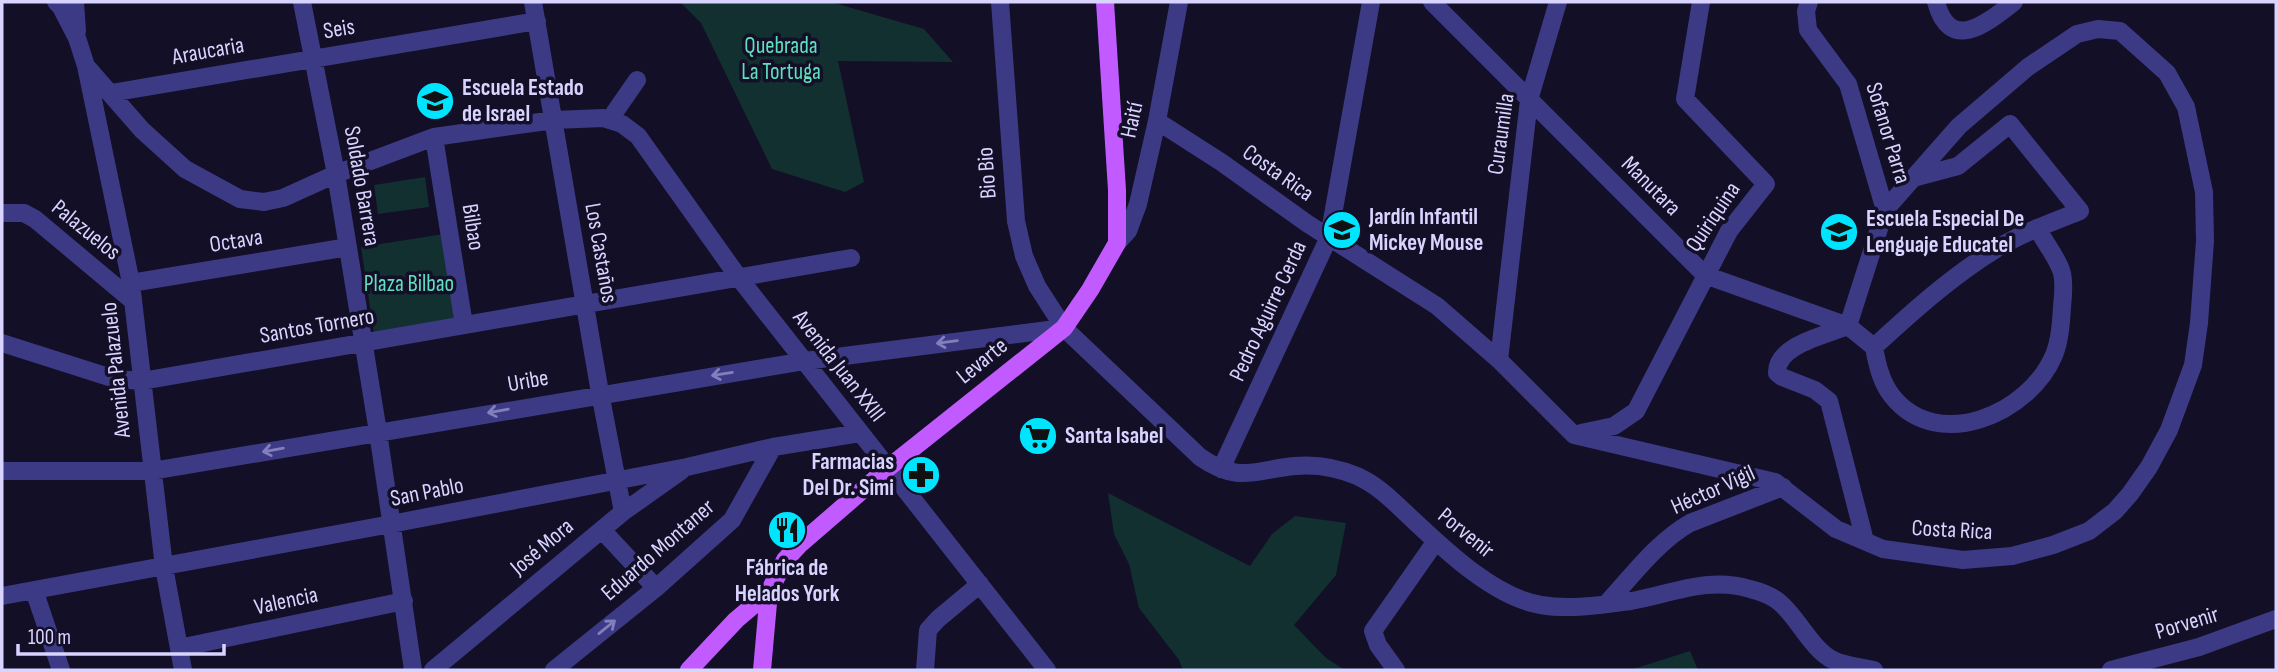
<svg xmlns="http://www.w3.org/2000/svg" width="2278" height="672" viewBox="0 0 2278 672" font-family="'Sofia Sans Condensed',sans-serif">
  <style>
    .green { fill: #12302f }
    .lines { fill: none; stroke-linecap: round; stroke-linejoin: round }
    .minor { stroke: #3d3a85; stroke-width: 18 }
    .major { stroke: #c25bff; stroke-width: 18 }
    .oneway { stroke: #837fbc }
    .labels { text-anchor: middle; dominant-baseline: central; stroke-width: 7; stroke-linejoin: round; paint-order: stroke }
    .street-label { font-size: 23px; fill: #d9d4ff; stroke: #130f26 }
    .park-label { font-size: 23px; fill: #5fe0c0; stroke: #130f26 }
    .poi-label { font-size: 23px; font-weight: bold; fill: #d9d4ff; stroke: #130f26; text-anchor: start }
  </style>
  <rect width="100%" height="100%" fill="#130f26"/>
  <path class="green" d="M680 2H831L924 29 953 62 838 61 864 182 845 192 772 169 701 23Z
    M425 177 429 207 378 214 374 185Z
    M444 234 458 321 374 334 361 247Z
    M1108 493 1250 566 1272 534 1295 516 1346 523 1336 575 1294 625 1326 658 1345 670H1183L1179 660 1139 608 1129 564 1114 534Z
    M1690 651 1698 670H1630Z"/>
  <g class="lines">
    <path class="minor" d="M56 2 61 7 77 38 86 66 142 130 185 169 240 199 264 202 283 198 336 174 434 137 554 120 603 118 622 124 638 136 739 278 1047 670
      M75 2 77 31
      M302 2 336 174 378 432 413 670
      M533 2 600 393 623 512
      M1000 2 1016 221 1024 256 1037 286 1064 328 1200 457C1239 484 1254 470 1295 466 1316 464 1338 468 1357 476 1379 486 1394 502 1411 518 1445 550 1495 598 1541 605 1570 610 1602 605 1631 601 1671 594 1709 576 1750 589 1758 591 1772 596 1779 602 1797 616 1812 650 1833 660 1844 666 1861 667 1874 670
      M1432 2 1705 275 1848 326 1874 347C1877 364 1881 382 1892 396 1938 454 2030 413 2054 355 2060 340 2061 323 2062 307 2063 297 2065 280 2061 270 2056 256 2044 241 2037 228
      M1809 2 1806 11 1808 30 1848 84 1885 210 1848 326
      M1936 2C1950 54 1987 23 2014 2
      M86 66 131 283 164 567 183 670
      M111 93 537 21
      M610 119 637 80
      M1157 121 1221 162 1308 224 1437 306 1499 360 1574 435 1775 482 1836 529 1883 549 1963 560 2012 556 2053 545 2089 531 2115 511 2130 494 2149 467 2169 430 2193 365 2199 323 2205 241 2204 192 2186 107 2167 73 2120 31 2098 29 2077 34 2028 67 1959 126 1885 210
      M434 137 464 325
      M2 213H24L35 219 133 301
      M1117 243 1128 231 1138 204 1157 121 1179 2
      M131 283 348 247
      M1848 326C1826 335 1776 345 1777 373L1782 377 1815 390 1829 401 1865 541
      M2 343 115 379 142 381 851 258
      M1874 347C1912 312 1952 276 1996 249 2022 233 2052 222 2080 211L2010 124 1958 166 1913 178
      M1499 360 1529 100 1558 2
      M1581 433 1614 426 1636 411 1729 231 1766 184 1685 99 1701 2
      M1221 469 1329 237 1371 2
      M2 471H152L805 361 1064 328
      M602 530 656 588
      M34 590 61 670
      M2 596 391 524 687 467 773 447 860 433
      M1607 603C1633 575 1657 542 1690 523L1783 487
      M179 648 404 601
      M433 670 623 512 681 471
      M554 670 656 588 732 520 773 447
      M925 670 928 630 938 619 980 584
      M1396 670 1378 645 1373 631 1436 541
      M2111 670 2199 647 2276 619"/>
    <path class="major" d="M689 670 736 620 769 592 785 560 799 545 888 468 1064 328 1090 290 1117 243V190L1105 2
      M762 670 769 592"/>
  </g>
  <defs><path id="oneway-shaft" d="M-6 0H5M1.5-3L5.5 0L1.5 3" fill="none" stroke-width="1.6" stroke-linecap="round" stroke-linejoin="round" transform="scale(1.75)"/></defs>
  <g class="oneway">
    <use href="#oneway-shaft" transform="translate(947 342) rotate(173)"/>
    <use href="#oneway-shaft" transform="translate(722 374) rotate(171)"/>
    <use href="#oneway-shaft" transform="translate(498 411) rotate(170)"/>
    <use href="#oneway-shaft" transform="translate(273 450) rotate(170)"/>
    <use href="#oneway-shaft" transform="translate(607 627) rotate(-39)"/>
  </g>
  <defs>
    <g id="school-disc" transform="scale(2.0125)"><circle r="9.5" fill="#00e5ff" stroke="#130f26"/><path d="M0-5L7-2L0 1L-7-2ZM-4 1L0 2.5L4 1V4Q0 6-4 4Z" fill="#111"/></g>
    <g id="supermarket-disc" transform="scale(2.0125)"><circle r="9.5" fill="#00e5ff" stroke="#130f26"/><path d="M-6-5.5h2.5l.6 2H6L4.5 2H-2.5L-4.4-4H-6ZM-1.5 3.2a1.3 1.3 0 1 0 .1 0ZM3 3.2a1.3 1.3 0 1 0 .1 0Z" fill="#111"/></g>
    <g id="pharmacy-disc" transform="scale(2.0125)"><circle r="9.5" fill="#00e5ff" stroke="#130f26"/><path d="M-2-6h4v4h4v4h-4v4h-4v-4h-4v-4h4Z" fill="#111"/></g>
    <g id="restaurant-disc" transform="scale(2.0125)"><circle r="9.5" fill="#00e5ff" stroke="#130f26"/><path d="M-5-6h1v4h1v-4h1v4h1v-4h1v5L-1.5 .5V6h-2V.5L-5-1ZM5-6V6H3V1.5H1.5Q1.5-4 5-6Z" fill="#111"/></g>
  </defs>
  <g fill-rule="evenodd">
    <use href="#school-disc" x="435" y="101"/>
    <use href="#school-disc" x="1342" y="230"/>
    <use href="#school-disc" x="1839" y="232"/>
    <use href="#supermarket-disc" x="1038" y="436"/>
    <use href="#pharmacy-disc" x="921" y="475"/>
    <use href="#restaurant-disc" x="787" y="530"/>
  </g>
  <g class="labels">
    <g class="street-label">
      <text transform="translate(339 29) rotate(-9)">Seis</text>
      <text transform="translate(208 51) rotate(-10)">Araucaria</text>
      <text transform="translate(1132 120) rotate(-78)">Haití</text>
      <text transform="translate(1888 133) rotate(73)">Sofanor Parra</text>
      <text transform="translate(1501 134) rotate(-82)">Curaumilla</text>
      <text transform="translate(987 173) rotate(-94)">Bio Bio</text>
      <text transform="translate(1278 173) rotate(35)">Costa Rica</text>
      <text transform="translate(362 186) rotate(80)">Soldado Barrera</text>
      <text transform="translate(1651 186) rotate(45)">Manutara</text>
      <text transform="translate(1713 217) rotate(-56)">Quiriquina</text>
      <text transform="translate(473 227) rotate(81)">Bilbao</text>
      <text transform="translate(86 230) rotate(39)">Palazuelos</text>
      <text transform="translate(236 241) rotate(-9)">Octava</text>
      <text transform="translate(601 253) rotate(80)">Los Castaños</text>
      <text transform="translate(1268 311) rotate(-65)">Pedro Aguirre Cerda</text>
      <text transform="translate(317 326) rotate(-10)">Santos Tornero</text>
      <text transform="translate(982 361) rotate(-39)">Levarte</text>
      <text transform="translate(839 366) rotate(52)">Avenida Juan XXIII</text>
      <text transform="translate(116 370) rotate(-96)">Avenida Palazuelo</text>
      <text transform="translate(528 381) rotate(-10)">Uribe</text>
      <text transform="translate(1713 490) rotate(-24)">Héctor Vigil</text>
      <text transform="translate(427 492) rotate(-11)">San Pablo</text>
      <text transform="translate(1952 530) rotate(3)">Costa Rica</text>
      <text transform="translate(1466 533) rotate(39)">Porvenir</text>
      <text transform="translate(542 547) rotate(-40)">José Mora</text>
      <text transform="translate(658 550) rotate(-41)">Eduardo Montaner</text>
      <text transform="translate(286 601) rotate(-12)">Valencia</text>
      <text transform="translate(2187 623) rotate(-17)">Porvenir</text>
    </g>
    <g class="park-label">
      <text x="781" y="46">Quebrada<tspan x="781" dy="26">La Tortuga</tspan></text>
      <text x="409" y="284">Plaza Bilbao</text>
    </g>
    <g class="poi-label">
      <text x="462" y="88">Escuela Estado<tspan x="462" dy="26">de Israel</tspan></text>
      <text x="1369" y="217">Jardín Infantil<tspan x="1369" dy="26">Mickey Mouse</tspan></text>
      <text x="1866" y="219">Escuela Especial De<tspan x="1866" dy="26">Lenguaje Educatel</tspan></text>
      <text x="1065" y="436">Santa Isabel</text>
      <text x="894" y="462" text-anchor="end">Farmacias<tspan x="894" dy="26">Del Dr. Simi</tspan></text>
      <text x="787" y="568" text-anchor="middle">Fábrica de<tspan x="787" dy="26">Helados York</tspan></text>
    </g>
  </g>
  <rect width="2278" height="672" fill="none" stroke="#d9d4ff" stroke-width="7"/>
  <path d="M18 644v10h206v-10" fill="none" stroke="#d9d4ff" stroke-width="3.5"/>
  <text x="28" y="644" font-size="21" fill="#d9d4ff" stroke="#130f26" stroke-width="5" paint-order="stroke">100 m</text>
</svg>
